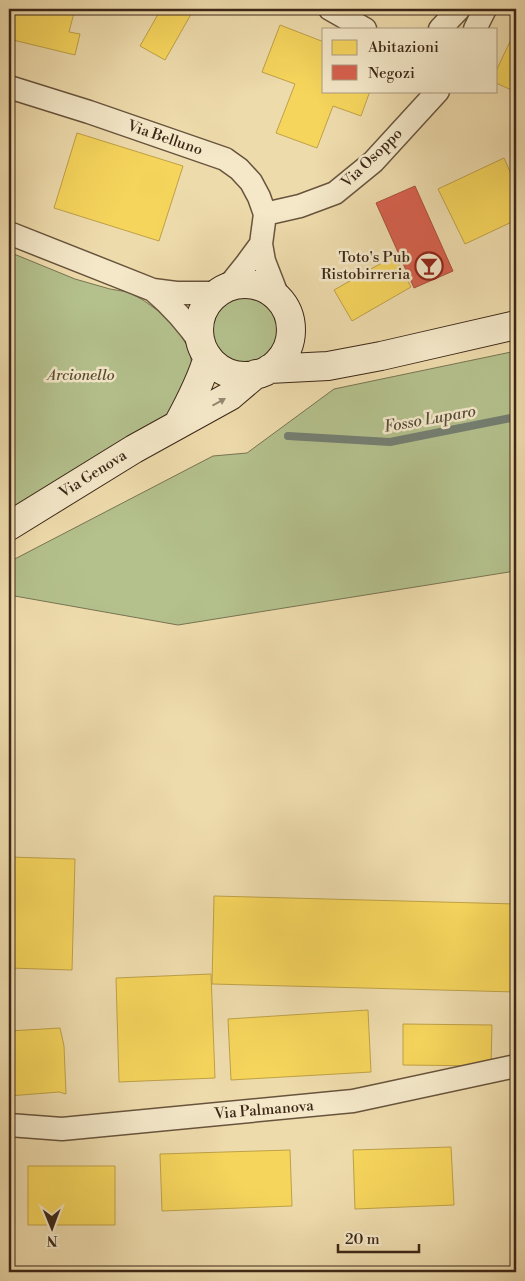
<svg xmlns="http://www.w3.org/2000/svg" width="525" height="1281" viewBox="0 0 525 1281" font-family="'Libre Bodoni',serif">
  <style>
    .green { fill: #b4c18d; stroke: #787452 }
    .homes { fill: #f6d55c; stroke: #bea147 }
    .shops { fill: #d6604d; stroke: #a84f3d }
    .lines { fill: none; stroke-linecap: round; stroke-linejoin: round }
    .stream { stroke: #747f72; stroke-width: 8 }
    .street-casing { stroke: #68543c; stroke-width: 25 }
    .secondary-casing { stroke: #3c2717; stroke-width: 30 }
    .street { stroke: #f4e8c9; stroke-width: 22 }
    .secondary { stroke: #f4e8c9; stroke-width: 28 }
    .oneway { fill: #988870 }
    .labels { text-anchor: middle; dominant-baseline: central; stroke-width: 5; stroke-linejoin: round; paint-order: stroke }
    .street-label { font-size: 15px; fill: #3c2717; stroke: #f4e8c9 }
    .poi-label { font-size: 15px; fill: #3c2717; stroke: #f4e8c9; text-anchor: end }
    .park-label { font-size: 15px; font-style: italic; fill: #5a4e34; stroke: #f4e8c9 }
    .water-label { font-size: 16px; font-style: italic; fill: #544c3d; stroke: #f4e8c9 }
  </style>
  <rect width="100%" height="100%" fill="#eedbac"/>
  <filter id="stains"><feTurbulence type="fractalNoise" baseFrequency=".004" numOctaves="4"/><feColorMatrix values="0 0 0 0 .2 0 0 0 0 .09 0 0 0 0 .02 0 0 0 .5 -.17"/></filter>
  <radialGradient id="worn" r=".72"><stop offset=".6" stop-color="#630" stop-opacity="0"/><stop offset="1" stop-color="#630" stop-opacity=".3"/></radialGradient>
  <path class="green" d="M9 252 75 279 110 289 128 292 143 300 157 310 169 321 180 333 187 345 191 358 192 372 170 416 9 509Z
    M213 330a32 32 0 1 1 64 0a32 32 0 1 1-64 0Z
    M516 351V569L509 572 178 625 9 595V562L213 456 247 453 334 389Z"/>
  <path class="homes" d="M9 9H75L69 32 80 34 75 55 9 39Z
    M161 9H194L165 60 140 46Z
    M280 25 324 42V91H370L361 116 333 106 317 148 276 133 295 84 262 72Z
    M516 29V92L496 83V71Z
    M77 133 183 166 159 241 54 208Z
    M504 158 516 185V220L465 244 438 189Z
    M394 256 411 287 352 321 334 290Z
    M9 857 75 859 72 970 9 968Z
    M214 896 516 904V992L212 984Z
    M211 974 215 1078 119 1082 116 978Z
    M368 1010 371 1072 231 1080 228 1019Z
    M403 1024 492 1025 491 1066 403 1065Z
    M60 1028 64 1046 66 1094 59 1092 9 1096V1031Z
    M516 1099V1118L512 1100Z
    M451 1147 454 1205 355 1209 353 1150Z
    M290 1150 292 1206 162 1211 160 1154Z
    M28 1166H115V1225H28Z"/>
  <path class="shops" d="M415 186 453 271 414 288 376 203Z"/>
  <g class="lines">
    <path class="stream" d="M288 436 390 442 516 417"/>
    <g class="street-casing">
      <path id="street" d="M330 9 365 29
        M440 29 459 9
        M475 29 485 9
        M9 87 89 112 225 159 239 169 251 182 259 197 265 214 261 244 264 261 278 297
        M265 214 300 206 335 193 373 162 438 91
        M9 233 153 290 176 293H217
        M227 288 247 263 261 244
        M153 290C172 306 188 324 202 345
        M9 1125 62 1129 353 1101 516 1066"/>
    </g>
    <g class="secondary-casing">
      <path id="secondary" d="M199 330a46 46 0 1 1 92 0a46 46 0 1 1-92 0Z
        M269 369 328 366 381 356 516 325
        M178 424C190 402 201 381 208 357
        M9 526 134 449 230 396 256 374"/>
    </g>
    <use href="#street" class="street"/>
    <use href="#secondary" class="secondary"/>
  </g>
  <defs><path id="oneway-solid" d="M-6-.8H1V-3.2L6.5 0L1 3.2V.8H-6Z" transform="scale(1.25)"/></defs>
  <use class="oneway" href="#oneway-solid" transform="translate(219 402) rotate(-29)"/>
  <defs>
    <g id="bar-ring" transform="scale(1.4375)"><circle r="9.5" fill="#f4e8c9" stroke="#8f2418" stroke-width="1.5"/><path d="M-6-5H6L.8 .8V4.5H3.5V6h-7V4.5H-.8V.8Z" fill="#8f2418"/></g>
  </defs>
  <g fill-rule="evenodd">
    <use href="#bar-ring" x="429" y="266"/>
  </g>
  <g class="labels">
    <g class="street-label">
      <text transform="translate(165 138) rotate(19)">Via Belluno</text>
      <text transform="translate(372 158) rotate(-44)">Via Osoppo</text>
      <text transform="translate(93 474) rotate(-32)">Via Genova</text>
      <text transform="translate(264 1110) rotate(-5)">Via Palmanova</text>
    </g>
    <g class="poi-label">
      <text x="410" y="257">Toto's Pub<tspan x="410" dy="17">Ristobirreria</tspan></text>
    </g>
    <g class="park-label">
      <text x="81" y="375">Arcionello</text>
    </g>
    <g class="water-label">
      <text transform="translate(430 419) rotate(-10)">Fosso Luparo</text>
    </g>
  </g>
  <rect width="525" height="1281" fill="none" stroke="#eedbac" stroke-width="30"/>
  <rect x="10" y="10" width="505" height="1261" fill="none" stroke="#3c2717" stroke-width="2.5"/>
  <rect x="15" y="15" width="495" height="1251" fill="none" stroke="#3c2717"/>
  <rect x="322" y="28" width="175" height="65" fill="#f4e8c9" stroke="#aa9b82"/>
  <rect x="332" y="40" width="25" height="15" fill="#f6d55c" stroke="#aa9b82"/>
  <text x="368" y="52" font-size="15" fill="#3c2717">Abitazioni</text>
  <rect x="332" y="65" width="25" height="15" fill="#d6604d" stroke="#aa9b82"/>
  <text x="368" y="78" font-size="15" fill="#3c2717">Negozi</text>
  <g transform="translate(52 1228) rotate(179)" stroke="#f4e8c9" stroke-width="4" paint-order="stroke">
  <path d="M0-4L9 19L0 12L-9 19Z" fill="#3c2717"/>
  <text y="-8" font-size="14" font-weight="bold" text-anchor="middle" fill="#3c2717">N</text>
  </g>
  <path d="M338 1244v8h81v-8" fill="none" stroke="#3c2717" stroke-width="2.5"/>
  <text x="345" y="1244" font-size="15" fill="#3c2717" stroke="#f4e8c9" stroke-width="4" paint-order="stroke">20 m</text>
  <rect width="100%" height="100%" filter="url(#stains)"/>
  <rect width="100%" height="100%" fill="url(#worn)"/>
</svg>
